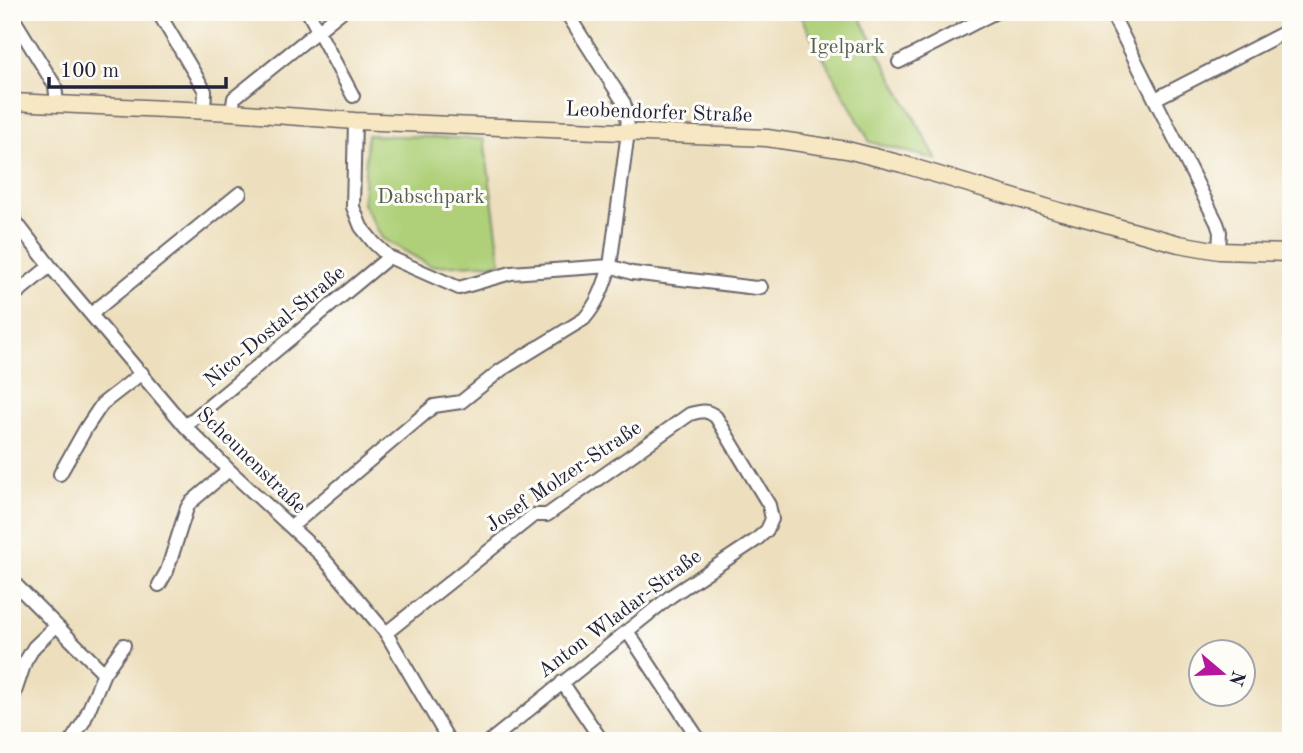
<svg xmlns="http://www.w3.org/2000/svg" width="1303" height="753" viewBox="0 0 1303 753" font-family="'Old Standard TT',serif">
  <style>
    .green { fill: #afd079; stroke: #68795a; stroke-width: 2 }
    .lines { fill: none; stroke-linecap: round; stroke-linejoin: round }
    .street-casing { stroke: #696468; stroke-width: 16 }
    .secondary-casing { stroke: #696468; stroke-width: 19 }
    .street { stroke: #fff; stroke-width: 12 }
    .secondary { stroke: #f7e8c3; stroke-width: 16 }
    .labels { text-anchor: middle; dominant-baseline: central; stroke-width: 6; stroke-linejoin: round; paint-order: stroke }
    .park-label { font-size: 21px; fill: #535f51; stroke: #fdfcf7 }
    .street-label { font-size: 21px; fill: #22223b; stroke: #fdfcf7 }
  </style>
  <rect width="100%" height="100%" fill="#fdfcf7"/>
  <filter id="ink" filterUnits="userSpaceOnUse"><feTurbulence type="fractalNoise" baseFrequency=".0143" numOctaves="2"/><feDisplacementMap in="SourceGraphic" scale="14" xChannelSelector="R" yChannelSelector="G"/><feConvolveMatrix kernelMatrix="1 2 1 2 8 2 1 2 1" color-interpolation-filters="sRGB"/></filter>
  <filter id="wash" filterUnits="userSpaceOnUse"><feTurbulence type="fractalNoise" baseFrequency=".00686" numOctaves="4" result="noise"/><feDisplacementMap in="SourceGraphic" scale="28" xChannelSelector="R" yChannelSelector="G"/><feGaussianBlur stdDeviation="1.57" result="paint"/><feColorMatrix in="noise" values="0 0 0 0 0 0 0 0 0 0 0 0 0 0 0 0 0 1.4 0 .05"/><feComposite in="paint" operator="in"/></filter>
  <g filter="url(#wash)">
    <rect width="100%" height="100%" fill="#eddfbd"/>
    <path class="green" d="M798 12H857L937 160 870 142Z
      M367 135 484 139 501 263 431 266 382 238 363 203Z"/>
  </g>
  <g filter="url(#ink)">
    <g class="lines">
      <g class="street-casing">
        <path id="street" d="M158 12 205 91 204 111
          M308 12 353 96
          M1111 12 1217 223 1220 232 1219 251
          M12 16 55 86 57 103
          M899 62 996 12
          M1155 99 1291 29
          M232 112 234 98 341 12
          M355 121 353 207 361 227 374 243 389 257 459 288 511 273 610 266 632 273 756 288 761 287
          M12 217 50 266 185 426 229 470 320 554 386 633 449 741
          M12 297 50 266
          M91 314 240 193
          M185 426 389 257
          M60 474 86 428 102 404 142 373
          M291 527 434 406 461 402 501 370 584 319C598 303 604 286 610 266L628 132 627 113 624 103 566 12
          M12 581 104 673
          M159 585 167 571 187 508 190 503 229 470
          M627 631 700 741
          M386 633 534 515H547L690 414C701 411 707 409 716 417L769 505 772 519 767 530 756 540 671 596 490 741
          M562 682 602 741
          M12 701 25 662 34 647 56 626
          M71 741 84 721 104 673 124 645
          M737 741 739 739 740 741"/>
      </g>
      <g class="secondary-casing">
        <path id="secondary" d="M12 102 232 112 355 121 767 138 847 150 902 164 1059 211 1179 244 1219 251 1291 253"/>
      </g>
      <use href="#street" class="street"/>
      <use href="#secondary" class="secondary"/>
    </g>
  </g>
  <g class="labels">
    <g class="park-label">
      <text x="847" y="47">Igelpark</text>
      <text x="431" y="197">Dabschpark</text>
    </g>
    <g class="street-label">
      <text transform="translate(659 113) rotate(2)">Leobendorfer Straße</text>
      <text transform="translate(275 327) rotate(-40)">Nico-Dostal-Straße</text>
      <text transform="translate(251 461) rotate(44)">Scheunenstraße</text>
      <text transform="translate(564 477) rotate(-34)">Josef Molzer-Straße</text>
      <text transform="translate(620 614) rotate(-37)">Anton Wladar-Straße</text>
    </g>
  </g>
  <rect width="1303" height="753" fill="none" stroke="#fdfcf7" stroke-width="42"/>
  <g transform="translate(1222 673) rotate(109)"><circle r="33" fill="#fdfcf7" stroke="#a5a5ac" stroke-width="2"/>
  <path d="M0-5L12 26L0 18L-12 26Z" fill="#b5179e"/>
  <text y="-10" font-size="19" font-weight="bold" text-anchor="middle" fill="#22223b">N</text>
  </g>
  <path d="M49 77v10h177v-10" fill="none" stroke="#22223b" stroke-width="3.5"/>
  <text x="60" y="77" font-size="21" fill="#22223b" stroke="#fdfcf7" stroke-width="5" paint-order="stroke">100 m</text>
</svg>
